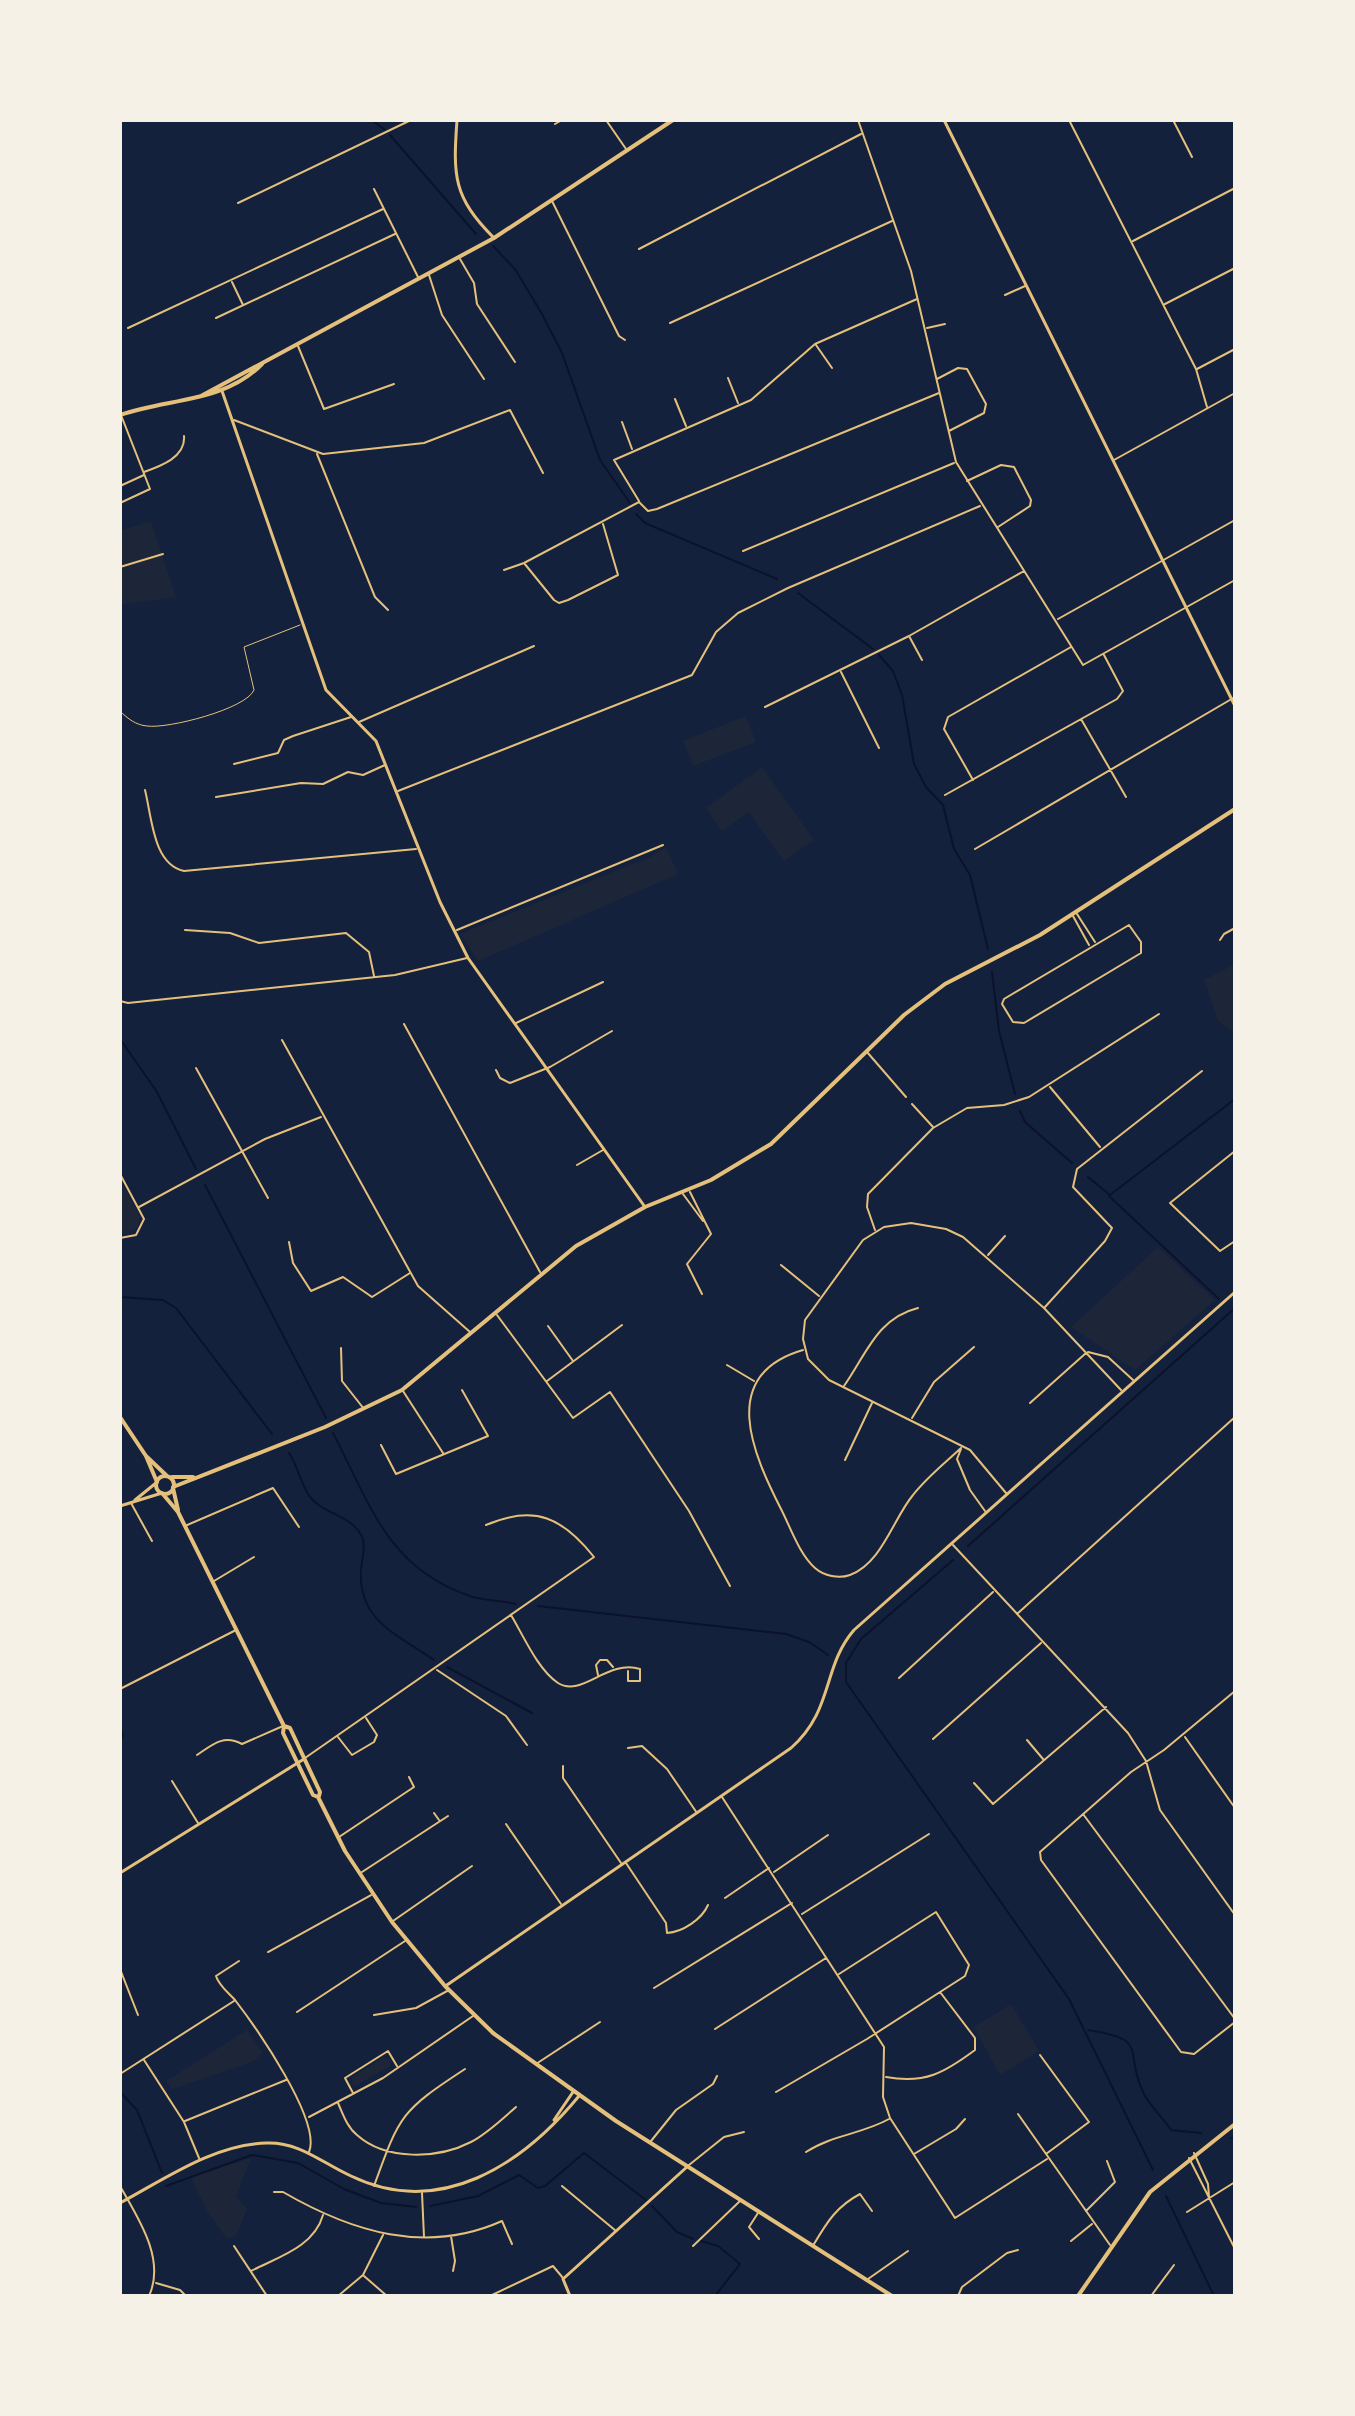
<svg xmlns="http://www.w3.org/2000/svg" width="1355" height="2416" viewBox="0 0 1355 2416" font-family="'Asap Condensed',sans-serif">
  <style>
    .green { fill: #1d2539 }
    .lines { fill: none; stroke-linecap: round; stroke-linejoin: round }
    .stream { stroke: #0b132b; stroke-width: 2 }
    .service { stroke: #e5c07b; stroke-width: 1 }
    .minor { stroke: #e5c07b; stroke-width: 2 }
    .tertiary { stroke: #e5c07b; stroke-width: 3 }
    .secondary { stroke: #e5c07b; stroke-width: 4 }
  </style>
  <rect width="100%" height="100%" fill="#14213d"/>
  <path class="green" d="M151 521 176 597 120 605V531Z
    M746 716 756 742 693 766 683 741Z
    M762 767 814 840 784 861 749 812 722 831 706 808Z
    M666 847 678 874 478 961 460 934 650 857Z
    M1235 964V1032L1234 1033 1218 1021 1204 980Z
    M120 1179 140 1217 138 1227 126 1235 120 1234Z
    M1158 1247 1215 1300 1135 1370 1071 1327Z
    M1011 2004 1039 2051 1000 2075 974 2027Z
    M247 2030 263 2053 252 2062 172 2089 166 2081Z
    M383 2058 389 2059 391 2066 353 2087 352 2077Z
    M251 2158 236 2196 247 2209 236 2236 227 2239 209 2214 192 2180 194 2176Z"/>
  <g class="lines">
    <path class="stream" d="M372 120 385 130
      M390 135 476 234
      M493 246 515 269 542 314 562 353 600 460 630 503
      M636 514 645 523 777 579
      M798 593 873 649
      M879 655 893 671 902 695 914 764 926 787 943 805 954 849 970 875 988 949
      M992 972 999 1031 1015 1094
      M120 1039 157 1092 196 1169
      M1020 1111 1025 1122 1072 1163
      M1088 1177 1110 1195 1235 1099
      M205 1185 326 1418
      M1109 1196 1219 1299
      M120 1297 163 1300 176 1308 272 1434
      M333 1433C369 1502 387 1567 467 1595 482 1601 500 1600 516 1604
      M289 1453C298 1466 301 1485 310 1497 324 1514 349 1515 360 1533 367 1543 362 1558 361 1570 358 1621 397 1634 434 1660
      M968 1546 1235 1308
      M953 1560 861 1639 846 1663V1682L1069 1999 1153 2170
      M538 1606 786 1634 809 1642 828 1655
      M447 1667 532 1713
      M120 1725 123 1735 120 1742
      M1088 2030C1152 2040 1122 2050 1144 2094 1150 2106 1164 2119 1171 2130L1201 2133
      M120 2092 137 2110 162 2173
      M1231 2138H1235
      M166 2186 252 2155 298 2163 344 2189 381 2203 416 2207
      M1166 2196 1214 2296
      M430 2206 478 2196 519 2175 538 2188 545 2186 584 2153 646 2200
      M652 2206 677 2232 693 2239
      M701 2241 718 2246 740 2264 715 2296"/>
    <path class="service" d="M120 711C128 719 136 725 147 726 168 729 246 709 254 690L244 647 300 625"/>
    <path class="minor" d="M606 120 626 149
      M858 120 911 271 956 462 1083 665 1235 580
      M1069 120 1196 369 1207 407
      M1173 120 1192 157
      M555 124 562 120
      M374 189 418 277
      M552 201 619 336 625 340
      M238 203 411 120
      M1133 241 1235 188
      M639 249 861 134
      M460 259 474 283 477 304 515 362
      M429 275 442 315 484 379
      M232 282 243 305
      M1005 295 1025 286
      M1165 304 1235 268
      M216 318 395 234
      M670 323 892 221
      M128 328 383 209
      M927 328 945 324
      M816 345 832 368
      M298 346 324 409 394 384
      M1197 369 1235 349
      M728 378 738 403
      M937 379 958 368 967 369 986 404 984 413 949 431
      M675 399 686 426
      M234 420 323 454 424 443 510 410 543 473
      M622 422 632 449
      M317 454 375 597 388 610
      M1114 460 1235 393
      M144 472C161 466 186 457 184 436
      M967 481 1001 465 1014 467 1031 500 1030 506 998 527
      M120 486 144 475
      M639 501 614 460 751 400 815 344 917 299
      M120 503 150 489 121 415
      M743 551 954 463
      M524 563 554 600 559 603 568 600 618 575 603 524
      M120 567 163 554
      M504 570 524 563 639 502 648 511 657 509 939 393
      M1058 619 1235 520
      M909 636 922 660
      M841 672 879 748
      M765 707 909 636 1024 571
      M1081 719 1126 797
      M359 722 534 646
      M234 764 278 753 284 740 293 736 351 717
      M973 780 944 729 948 717 1071 647
      M145 790C152 818 153 864 184 871L416 849
      M398 791 692 675 716 632 738 613 788 588 980 506
      M945 795 1117 699 1123 691 1104 655
      M216 797 301 783 323 784 348 772 363 775 385 765
      M975 849 1235 697
      M1077 914 1095 942
      M1073 916 1089 945
      M1129 925 1141 942V953L1024 1023 1013 1022 1002 1004 1004 999Z
      M185 930 230 933 259 943 346 933 369 952 374 976
      M457 930 663 845
      M1220 940 1224 934 1235 928
      M120 1001 128 1003 395 975 467 958
      M516 1023 603 982
      M404 1024 540 1272
      M282 1040 418 1286 470 1332
      M867 1052 906 1097
      M196 1068 268 1198
      M496 1070 500 1078 510 1083 550 1067 612 1031
      M1050 1087 1100 1147
      M912 1104 933 1127
      M1235 1151 1170 1203 1220 1251 1235 1241
      M577 1165 603 1150
      M120 1174 144 1219 136 1235 120 1238
      M690 1192 711 1234 687 1264 702 1294
      M683 1194 703 1221
      M139 1207 265 1139 321 1117
      M875 1230 867 1207 868 1194 933 1128 967 1108 1004 1105 1029 1097 1159 1014
      M289 1242 293 1263 311 1291 343 1277 372 1297 410 1273
      M988 1255 1005 1236
      M781 1265 819 1296
      M1045 1307 1105 1241 1112 1228 1073 1187 1077 1169 1202 1071
      M497 1315 573 1418 610 1392 689 1511 730 1586
      M548 1326 573 1361
      M341 1348 342 1381 364 1409
      M803 1350C717 1375 753 1454 782 1511 791 1529 800 1555 815 1568 824 1576 839 1579 850 1575 882 1563 893 1519 913 1495 927 1477 945 1463 961 1448
      M1088 1352 1108 1357 1133 1380
      M727 1365 754 1381
      M547 1381 622 1325
      M844 1386C866 1355 877 1318 918 1308
      M403 1391 443 1453
      M1030 1403 1086 1353
      M912 1418 934 1382 974 1347
      M381 1445 396 1474 488 1436 462 1390
      M961 1449 957 1459 970 1490 985 1511
      M845 1460 872 1403
      M1006 1493 970 1450 829 1380 808 1359 803 1339 805 1320 863 1240 884 1227 911 1223 946 1229 963 1237 1044 1308 1121 1390
      M131 1503 152 1541
      M185 1526 273 1488 299 1527
      M953 1545 1128 1733 1146 1761 1160 1810 1235 1915
      M214 1581 254 1557
      M1017 1614 1235 1417
      M511 1615C523 1635 538 1670 558 1683 582 1698 607 1659 640 1669V1681H628V1671
      M437 1670 506 1716 527 1745
      M598 1675 596 1665 600 1660H607L613 1667
      M899 1678 993 1592
      M120 1689 236 1630
      M1235 1691 1164 1750 1131 1772 1040 1852 1041 1860 1181 2052 1194 2054 1235 2022
      M338 1737 352 1755 374 1742 377 1735 366 1718
      M1185 1737 1235 1808
      M933 1739 1041 1643
      M1027 1740 1043 1759
      M628 1748 642 1746 667 1769 697 1813
      M197 1755C212 1745 223 1734 242 1744L283 1726
      M305 1758 594 1557C563 1518 535 1504 486 1525
      M563 1766V1778L621 1863
      M172 1781 198 1823
      M974 1783 993 1804 1106 1707
      M722 1797 884 2047 883 2097 890 2118 955 2218 1047 2159
      M434 1813 439 1820
      M1083 1814 1235 2019
      M506 1824 561 1904
      M339 1837 414 1787 409 1777
      M626 1863 666 1923 667 1933C683 1932 702 1919 708 1905
      M362 1872 448 1816
      M774 1872 828 1835
      M725 1898 769 1868
      M802 1914 929 1834
      M393 1921 472 1866
      M268 1952 371 1895
      M239 1961 216 1976C219 1986 228 1992 235 2000 255 2026 322 2121 309 2152
      M120 1969 138 2015
      M654 1988 792 1903
      M297 2012 405 1941
      M374 2015 416 2008 449 1990
      M715 2029 826 1958
      M1040 2055 1089 2122 1046 2154
      M144 2060 184 2122 199 2158
      M536 2064 600 2022
      M120 2074 234 2001
      M886 2077C925 2084 944 2073 975 2050V2038L940 1992
      M776 2092 867 2039 965 1976 969 1965 936 1912 839 1974
      M353 2093 345 2078 388 2051 397 2066
      M338 2103C343 2114 347 2127 357 2135 386 2161 438 2159 471 2142 488 2133 502 2119 516 2107
      M1018 2114 1110 2245
      M309 2117 383 2078 473 2016
      M185 2121 286 2080
      M651 2141 676 2110 713 2084 717 2076
      M806 2152C832 2135 862 2134 889 2119
      M1194 2153 1208 2184 1209 2197
      M914 2154 956 2129 965 2119
      M1189 2158 1235 2249
      M689 2165 724 2137 744 2132
      M120 2186C138 2218 166 2259 149 2296
      M374 2186C400 2114 401 2111 465 2069
      M562 2186 616 2231
      M274 2192H283C352 2232 426 2255 502 2221L512 2244
      M422 2193 424 2237
      M1086 2211 1115 2182 1107 2161
      M1187 2212 1235 2182
      M758 2213 749 2227 759 2239
      M451 2236 455 2261 453 2271
      M1071 2241 1092 2224
      M814 2244C827 2222 837 2206 860 2194L872 2211
      M234 2246 267 2296
      M693 2246 740 2201
      M251 2271C278 2257 314 2247 323 2215
      M364 2276 387 2296
      M868 2279 908 2251
      M156 2283 180 2290 186 2296
      M338 2296 363 2275 383 2235
      M490 2296 553 2266 563 2278
      M958 2296 962 2287 1007 2253 1018 2250
      M1151 2296 1174 2265"/>
    <path class="tertiary" d="M457 120C453 176 453 197 494 238
      M944 120 1235 706
      M222 391 326 690 376 741 440 902 468 958 645 1207
      M135 1500 156 1483
      M120 1506 162 1493
      M120 1873 304 1759
      M447 1985 791 1748C834 1710 822 1667 854 1630L1235 1292
      M554 2120 573 2092
      M120 2203C165 2179 214 2144 267 2143 300 2142 322 2163 351 2176 440 2219 522 2165 579 2096
      M570 2296 563 2279 688 2166"/>
    <path class="secondary" d="M201 396 494 238 673 120
      M120 415C168 398 224 403 262 364
      M120 1417 146 1456 157 1482
      M146 1456 167 1476
      M156 1485a9 9 0 1 1 18 0a9 9 0 1 1-18 0Z
      M172 1477H193
      M173 1487 325 1427 402 1390 576 1246 645 1207 711 1180 771 1144 904 1015 945 984 1040 935 1235 809
      M173 1488 178 1510
      M162 1493 178 1512 284 1726 283 1733 313 1795 318 1797 345 1851 392 1922 445 1986 493 2033 616 2121 892 2296
      M284 1726 290 1728 320 1792 319 1796
      M1078 2296 1150 2192 1235 2124"/>
  </g>
  <rect width="1355" height="2416" fill="none" stroke="#f6f1e7" stroke-width="244"/>
</svg>
